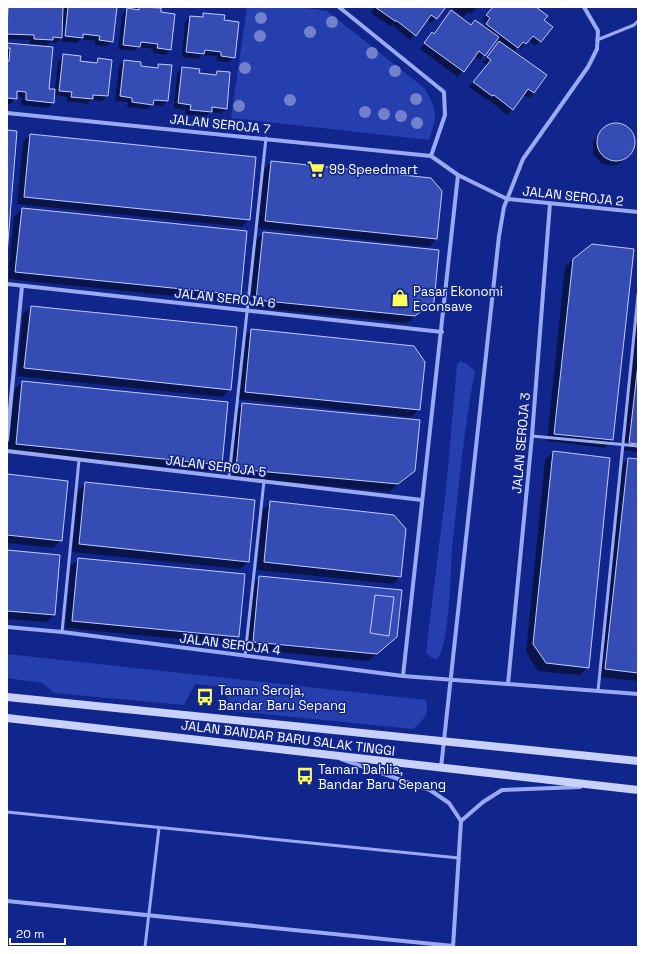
<svg xmlns="http://www.w3.org/2000/svg" width="645" height="954" viewBox="0 0 645 954" font-family="'Space Grotesk',sans-serif">
  <style>
    .green { fill: #263fae }
    .shadow { fill: #0007 }
    .building { fill: #354cb5; stroke: #c1ccfd }
    .lines { fill: none; stroke-linecap: round; stroke-linejoin: round }
    .service { stroke: #9aaaf2; stroke-width: 3 }
    .minor { stroke: #9aaaf2; stroke-width: 4 }
    .secondary { stroke: #c8d1fc; stroke-width: 8 }
    .tree { fill: #7281cb }
    .labels { text-anchor: middle; dominant-baseline: central; stroke-width: 3; stroke-linejoin: round; paint-order: stroke }
    .street-label { font-size: 13px; fill: #fff; stroke: #11268d }
    .poi-label { font-size: 13px; fill: #fff; stroke: #11268d; text-anchor: start }
  </style>
  <rect width="100%" height="100%" fill="#11268d"/>
  <path class="green" d="M247 7H299L327 11 424 88C439 112 437 115 429 140L231 118Z
    M460 361 467 364 475 371C464 427 459 484 453 540 450 564 451 644 437 659L432 658 426 653 428 635 446 490 457 365Z
    M7 654 426 700C430 714 423 720 413 729L233 711 223 687 195 684 184 705 54 693 42 683 7 678Z"/>
  <path class="shadow" d="M7 7H116L112 41 107 46 95 45V41L81 39 77 43 60 41 61 38 56 43 50 42 47 45 29 44 30 40 7 39Z
    M139 7 160 8V13L170 50 165 55 153 53V49L138 47 134 51 118 49 122 15 127 9 136 10Z
    M375 7H445L431 23 427 20 410 40 392 25 390 26 371 13Z
    M450 7H477L471 14 468 12 463 17Z
    M493 7H535L543 21 540 41 535 46 528 40 520 49 518 47 513 52 534 93 529 98 523 94 507 115 489 100H487L469 87 487 66 483 62 499 42 496 40 480 60 474 56 458 77 420 49 451 12 470 26 475 21 483 27 486 24 482 21Z
    M204 14 223 21 234 57 229 62 216 61 217 56 202 55 198 59 182 57 185 22 190 17 199 18Z
    M7 44 48 90H55L58 61 63 56 79 62 94 63 98 59 107 96 102 101 91 100 87 104 67 101V97L54 95 53 103 48 108 21 105 22 97 16 96 11 104H7Z
    M124 61 140 67 154 69 158 65 171 66 167 101 162 106 152 105 147 109 127 107 128 102 115 101 119 66Z
    M182 68 198 74 213 76 217 72 226 108 221 113 210 112 206 116 185 114 186 110 174 108 177 73Z
    M619 124 624 126 633 134 634 139 633 151 619 164 613 166 601 163 593 154V141L607 126Z
    M30 135 249 219 242 227 17 204 23 142Z
    M271 162 441 191 436 239 429 247 258 228 263 170Z
    M22 209 240 294 232 302 8 279 14 217Z
    M263 233 433 302 407 323 249 307 255 241Z
    M573 259 612 440 605 448 547 441 565 267Z
    M31 307 230 389 222 397 17 376 23 314Z
    M638 308V452L622 450Z
    M251 330 419 410 411 417 237 399 244 338Z
    M22 382 221 464 214 472 8 451 14 390Z
    M243 404 414 471 389 492 229 476 235 412Z
    M553 452 588 667 580 675 538 671 526 652 545 460Z
    M628 459 638 460V681L598 677 620 466Z
    M7 475 61 540 53 548 7 543Z
    M86 483 248 562 240 569 72 552 78 491Z
    M271 502 400 577 393 584 257 570 263 510Z
    M7 551 54 615 46 622 7 619Z
    M79 559 238 637 231 644 65 628 71 566Z
    M260 577 396 637 369 661 246 649 252 585Z"/>
  <path class="building" d="M8 7H63L62 38 53 37V40L34 39V35L7 34Z
    M68 7H117L113 42 99 40 100 36 83 34V38L65 36Z
    M139 7 161 8V12L175 14 171 50 157 48 158 44 141 42 140 47 123 45 127 8 139 10Z
    M375 7H446L437 19 431 15 416 36 397 21H395Z
    M493 7H536L548 16 544 20 553 27 541 42 533 36 526 44 523 42 518 48 486 24 490 18 486 15Z
    M451 10 471 25 475 20 499 37 485 56 479 51 464 72 424 43 432 32 434 34Z
    M203 13 225 15 224 20 239 22 235 58 221 56V52L205 50 204 54 186 52 190 16 203 17Z
    M499 41 547 75 534 93 528 89 513 110 494 95 492 96 473 82 491 60 487 57Z
    M7 43 53 47 49 89H55L54 103 26 100V92L17 91V99L7 98V61H9L10 48H7Z
    M63 54 81 56 80 61 97 63 98 58 112 60 108 96 93 95V99L71 97 72 92 59 91Z
    M124 60 141 62V66L158 68V64L172 65 168 101 154 100 153 105 132 102V98L120 96Z
    M182 67 200 69 199 73 216 75 217 71 230 72 227 109 212 107V112L190 110 191 105 178 103Z
    M597 142a19 19 0 1 1 38 0a19 19 0 1 1-38 0Z
    M7 130 17 131 7 254Z
    M30 134 256 157 250 220 24 197Z
    M271 161 431 178 442 191 437 239 265 221Z
    M22 208 247 231 241 295 15 272Z
    M263 232 439 250 434 302 415 316 256 300Z
    M592 244 634 249 613 440 554 434 573 259Z
    M31 306 237 327 231 390 24 368Z
    M251 329 414 346 425 362 420 410 245 392Z
    M638 364V444L629 443Z
    M22 381 228 402 222 465 16 444Z
    M242 403 420 420 415 471 398 484 236 469Z
    M553 451 610 458 589 668 546 663 533 644Z
    M628 458 638 459V673L605 669Z
    M7 474 68 481 62 541 7 535Z
    M85 482 255 500 249 562 79 544Z
    M270 501 394 515 406 529 401 577 264 562Z
    M7 550 60 555 55 615 7 611Z
    M78 558 245 574 239 637 72 621Z
    M259 576 402 590 397 637 377 654 253 642Z
    M375 595 394 597 389 636 370 633Z"/>
  <g class="lines">
    <path class="service" d="M597 40 634 25 638 21
      M532 436 638 446
      M229 477 266 138
      M62 632 79 460
      M245 656 264 481
      M598 691 638 295
      M7 812 459 858
      M145 947 159 828"/>
    <path class="minor" d="M339 7 444 92 445 115 431 156
      M7 113 431 156 458 175 507 199 638 212
      M7 284 442 332
      M7 440 22 286
      M7 451 422 500
      M7 627 62 632 403 676 638 694
      M403 676 458 175
      M508 684 532 436 550 203
      M341 759 430 790 449 803 461 821 453 947
      M441 768 499 236 504 207 523 159 588 67 597 49 598 31 584 7
      M461 821 483 802 502 790 580 787
      M7 901 453 946"/>
    <path class="secondary" d="M7 697 638 761
      M7 718 638 790"/>
  </g>
  <g class="tree">
    <circle cx="261" cy="18" r="6"/>
    <circle cx="332" cy="22" r="6"/>
    <circle cx="310" cy="32" r="6"/>
    <circle cx="260" cy="36" r="6"/>
    <circle cx="372" cy="53" r="6"/>
    <circle cx="245" cy="68" r="6"/>
    <circle cx="395" cy="71" r="6"/>
    <circle cx="416" cy="99" r="6"/>
    <circle cx="290" cy="100" r="6"/>
    <circle cx="239" cy="106" r="6"/>
    <circle cx="365" cy="112" r="6"/>
    <circle cx="384" cy="114" r="6"/>
    <circle cx="401" cy="116" r="6"/>
    <circle cx="417" cy="123" r="6"/>
  </g>
  <defs>
    <g id="supermarket-bare" transform="scale(1.38)"><path d="M-6-5.5h2.5l.6 2H6L4.5 2H-2.5L-4.4-4H-6ZM-1.5 3.2a1.3 1.3 0 1 0 .1 0ZM3 3.2a1.3 1.3 0 1 0 .1 0Z" fill="#fffc5a" stroke="#11268d" stroke-width="2.5" paint-order="stroke"/></g>
    <g id="shop-bare" transform="scale(1.38)"><path d="M-5-2.5h2.3a2.7 3.5 0 0 1 5.4 0H5L5.5 6h-11ZM-1.5-2.5h3a1.5 2.3 0 0 0-3 0Z" fill="#fffc5a" stroke="#11268d" stroke-width="2.5" paint-order="stroke"/></g>
    <g id="bus-bare" transform="scale(1.38)"><path d="M-5-6H5V4H4V6H2V4H-2V6H-4V4H-5ZM-3.5-4V0h7V-4ZM-3.5 1.2v1.5H-2V1.2ZM2 1.2v1.5H3.5V1.2Z" fill="#fffc5a" stroke="#11268d" stroke-width="2.5" paint-order="stroke"/></g>
  </defs>
  <g fill-rule="evenodd">
    <use href="#supermarket-bare" x="316" y="169"/>
    <use href="#shop-bare" x="400" y="298"/>
    <use href="#bus-bare" x="205" y="697"/>
    <use href="#bus-bare" x="305" y="776"/>
  </g>
  <g class="labels">
    <g class="street-label">
      <text transform="translate(220 124) rotate(6)">JALAN SEROJA 7</text>
      <text transform="translate(573 196) rotate(6)">JALAN SEROJA 2</text>
      <text transform="translate(225 298) rotate(6)">JALAN SEROJA 6</text>
      <text transform="translate(521 443) rotate(-85)">JALAN SEROJA 3</text>
      <text transform="translate(216 466) rotate(7)">JALAN SEROJA 5</text>
      <text transform="translate(230 644) rotate(7)">JALAN SEROJA 4</text>
      <text transform="translate(288 738) rotate(7)">JALAN BANDAR BARU SALAK TINGGI</text>
    </g>
    <g class="poi-label">
      <text x="329" y="169">99 Speedmart</text>
      <text x="413" y="291">Pasar Ekonomi<tspan x="413" dy="15">Econsave</tspan></text>
      <text x="218" y="690">Taman Seroja,<tspan x="218" dy="15">Bandar Baru Sepang</tspan></text>
      <text x="318" y="769">Taman Dahlia,<tspan x="318" dy="15">Bandar Baru Sepang</tspan></text>
    </g>
  </g>
  <rect width="645" height="954" fill="none" stroke="#ffffff" stroke-width="16"/>
  <path d="M10 938v6h55v-6" fill="none" stroke="#ffffff" stroke-width="2"/>
  <text x="16" y="938" font-size="12" fill="#ffffff" stroke="#11268d" stroke-width="3" paint-order="stroke">20 m</text>
</svg>
